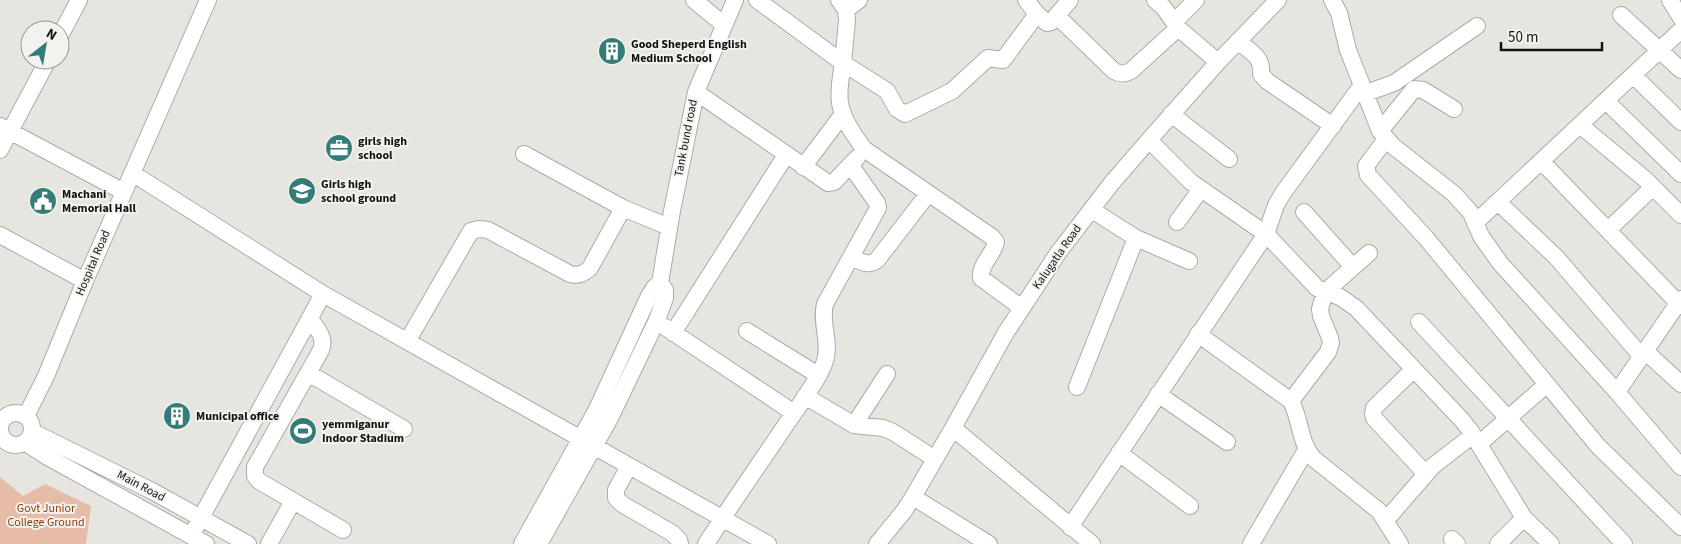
<svg xmlns="http://www.w3.org/2000/svg" width="1681" height="544" viewBox="0 0 1681 544" font-family="'Source Sans 3',sans-serif">
  <style>
    .green { fill: #e4bca7 }
    .lines { fill: none; stroke-linecap: round; stroke-linejoin: round }
    .minor-casing { stroke: #adaba7; stroke-width: 18 }
    .minor { stroke: #fff; stroke-width: 16 }
    .labels { text-anchor: middle; dominant-baseline: central; stroke-width: 4; stroke-linejoin: round; paint-order: stroke }
    .poi-label { font-size: 12px; font-weight: bold; fill: #131211; stroke: #f4f2ee; text-anchor: start }
    .street-label { font-size: 12px; fill: #131211; stroke: #f4f2ee }
    .park-label { font-size: 12px; fill: #8a3f09; stroke: #f4f2ee }
  </style>
  <rect width="100%" height="100%" fill="#e7e5e0"/>
  <path class="green" d="M0 477 23 496 45 484 91 506 86 544H0Z"/>
  <g class="lines">
    <g class="minor-casing">
      <path id="minor" d="M694 0 724 25
        M757 0 843 63C841 76 838 90 840 103 843 120 854 135 864 149L992 237 996 242C994 254 979 265 981 278L1022 308
        M839 0 846 10 847 20 843 63 887 91 897 109 905 114 952 91 988 58 1003 60 1037 14 1047 23 1051 22 1070 0
        M1026 0 1037 14
        M1155 0 1164 8 1178 28 1218 62
        M1332 0 1339 13 1348 50 1380 131 1393 146 1454 194 1464 205 1471 213 1481 236 1500 263 1617 392 1681 467
        M1670 0 1681 18
        M846 10 859 0
        M1621 15 1681 70
        M1057 16 1114 71C1121 75 1126 74 1132 70L1178 28
        M1174 22 1196 0
        M60 36 79 0
        M1238 41C1250 52 1263 56 1261 74L1267 81 1333 126
        M1633 75 1681 122
        M696 92 828 183 834 182 857 158
        M1366 93 1394 83 1477 26
        M1606 101 1681 174
        M1171 114 1229 159
        M1580 125 1646 180 1681 215
        M0 126 124 192
        M1380 131 1414 89 1423 90 1454 109
        M1386 139 1366 166 1368 175 1426 238 1598 446 1681 527
        M1149 140 1191 182 1266 234 1317 288 1340 297 1356 308 1460 418 1470 430 1524 518 1551 544
        M0 150 48 60
        M524 154 623 208
        M1541 161 1681 306
        M803 167 843 114
        M132 173 323 294 768 544
        M1498 202 1556 257 1642 357
        M1092 210 1136 238 1189 261
        M1304 212 1353 267
        M1177 222 1201 189
        M1475 223 1681 30
        M1608 230 1653 187
        M0 235 85 281
        M851 257C860 261 868 267 877 260L928 194
        M660 283 672 211 696 92 735 0
        M310 319C317 329 326 337 321 350L255 467V476L259 481 343 530
        M1419 322 1624 544
        M665 327 794 413
        M747 331 818 375
        M673 333 786 155
        M1198 334 1291 401C1301 420 1299 441 1313 458L1379 511 1400 544
        M408 340 471 231 479 229 488 230 570 274C579 276 583 274 590 268L623 208 669 227
        M1645 351 1681 384
        M1414 369 1374 408 1373 414 1374 418 1426 474
        M308 373 404 429
        M1077 387 1136 238
        M1617 392 1681 299
        M1158 394 1227 442
        M805 396 854 425 883 428 893 432 935 459
        M1291 401 1328 352 1331 343 1330 338 1321 316 1320 309 1325 292 1369 253
        M0 429a16 16 0 1 1 32 0a16 16 0 1 1-32 0Z
        M26 416 46 376 85 281 208 0
        M854 425 887 374
        M953 428 1092 544
        M33 432 152 491 248 544
        M26 443 46 456 206 544
        M1479 444 1546 385
        M1119 453 1190 506
        M629 466 616 490V498L622 504 672 533 679 540 680 544
        M913 497 989 544
        M1386 520 1433 466 1473 435
        M1070 527 1266 234 1276 205 1283 193 1362 85
        M191 536 323 294
        M1452 539 1457 544
        M269 544 293 501
        M522 544 596 411 648 298 654 288 660 283
        M539 544 610 418 657 320 665 298V290L660 283
        M706 544C731 504 759 465 785 426 796 410 820 378 825 361 831 342 820 323 825 304L878 208 877 203 851 166
        M877 544 904 511 913 497 953 428 1005 334 1058 253 1111 184 1149 140 1218 62 1278 0
        M1251 544 1306 450
        M1498 544 1524 518"/>
    </g>
    <use href="#minor" class="minor"/>
  </g>
  <defs>
    <g id="building-disc" transform="scale(1.4375)"><circle r="9.5" fill="#347c77" stroke="#f4f2ee"/><path d="M-4-6H4V6H1V3H-1V6H-4ZM-2.5-4.3h1.7v1.8h-1.7ZM.8-4.3h1.7v1.8H.8ZM-2.5-1h1.7V.8h-1.7ZM.8-1h1.7V.8H.8Z" fill="#fff"/></g>
    <g id="office-disc" transform="scale(1.4375)"><circle r="9.5" fill="#347c77" stroke="#f4f2ee"/><path d="M-6-3h4V-5.5h4V-3h4V5H-6ZM-1-4.5V-3h2v-1.5ZM-6 0V1H6V0Z" fill="#fff"/></g>
    <g id="school-disc" transform="scale(1.4375)"><circle r="9.5" fill="#347c77" stroke="#f4f2ee"/><path d="M0-5L7-2L0 1L-7-2ZM-4 1L0 2.5L4 1V4Q0 6-4 4Z" fill="#fff"/></g>
    <g id="civic-disc" transform="scale(1.4375)"><circle r="9.5" fill="#347c77" stroke="#f4f2ee"/><path d="M-.6-6.5H3V-4.5H.6V-3L4-1V1h2V6H-6V1h2V-1L-.6-3ZM-1.2 2.5V6h2.4V2.5Z" fill="#fff"/></g>
    <g id="stadium-disc" transform="scale(1.4375)"><circle r="9.5" fill="#347c77" stroke="#f4f2ee"/><path d="M0-5a6.5 5 0 1 0 0 10a6.5 5 0 1 0 0-10ZM-3.5-1.8h7v3.6h-7Z" fill="#fff"/></g>
  </defs>
  <g fill-rule="evenodd">
    <use href="#building-disc" x="612" y="51"/>
    <use href="#office-disc" x="339" y="148"/>
    <use href="#school-disc" x="302" y="191"/>
    <use href="#civic-disc" x="43" y="201"/>
    <use href="#building-disc" x="177" y="416"/>
    <use href="#stadium-disc" x="303" y="431"/>
  </g>
  <g class="labels">
    <g class="poi-label">
      <text x="631" y="44">Good Sheperd English<tspan x="631" dy="14">Medium School</tspan></text>
      <text x="358" y="141">girls high<tspan x="358" dy="14">school</tspan></text>
      <text x="321" y="184">Girls high<tspan x="321" dy="14">school ground</tspan></text>
      <text x="62" y="194">Machani<tspan x="62" dy="14">Memorial Hall</tspan></text>
      <text x="196" y="416">Municipal office</text>
      <text x="322" y="424">yemmiganur<tspan x="322" dy="14">Indoor Stadium</tspan></text>
    </g>
    <g class="street-label">
      <text transform="translate(686 138) rotate(-79)">Tank bund road</text>
      <text transform="translate(1057 257) rotate(-55)">Kalugatla Road</text>
      <text transform="translate(93 263) rotate(-67)">Hospital Road</text>
      <text transform="translate(141 486) rotate(28)">Main Road</text>
    </g>
    <g class="park-label">
      <text x="46" y="508">Govt Junior<tspan x="46" dy="14">College Ground</tspan></text>
    </g>
  </g>
  <g transform="translate(45 45) rotate(31)"><circle r="24" fill="#f4f2ee" stroke="#9a9896"/>
  <path d="M0-4L9 19L0 12L-9 19Z" fill="#347c77"/>
  <text y="-8" font-size="14" font-weight="bold" text-anchor="middle" fill="#131211">N</text>
  </g>
  <path d="M1501 42v8h101v-8" fill="none" stroke="#131211" stroke-width="2.5"/>
  <text x="1508" y="42" font-size="15" fill="#131211" stroke="#f4f2ee" stroke-width="4" paint-order="stroke">50 m</text>
</svg>
